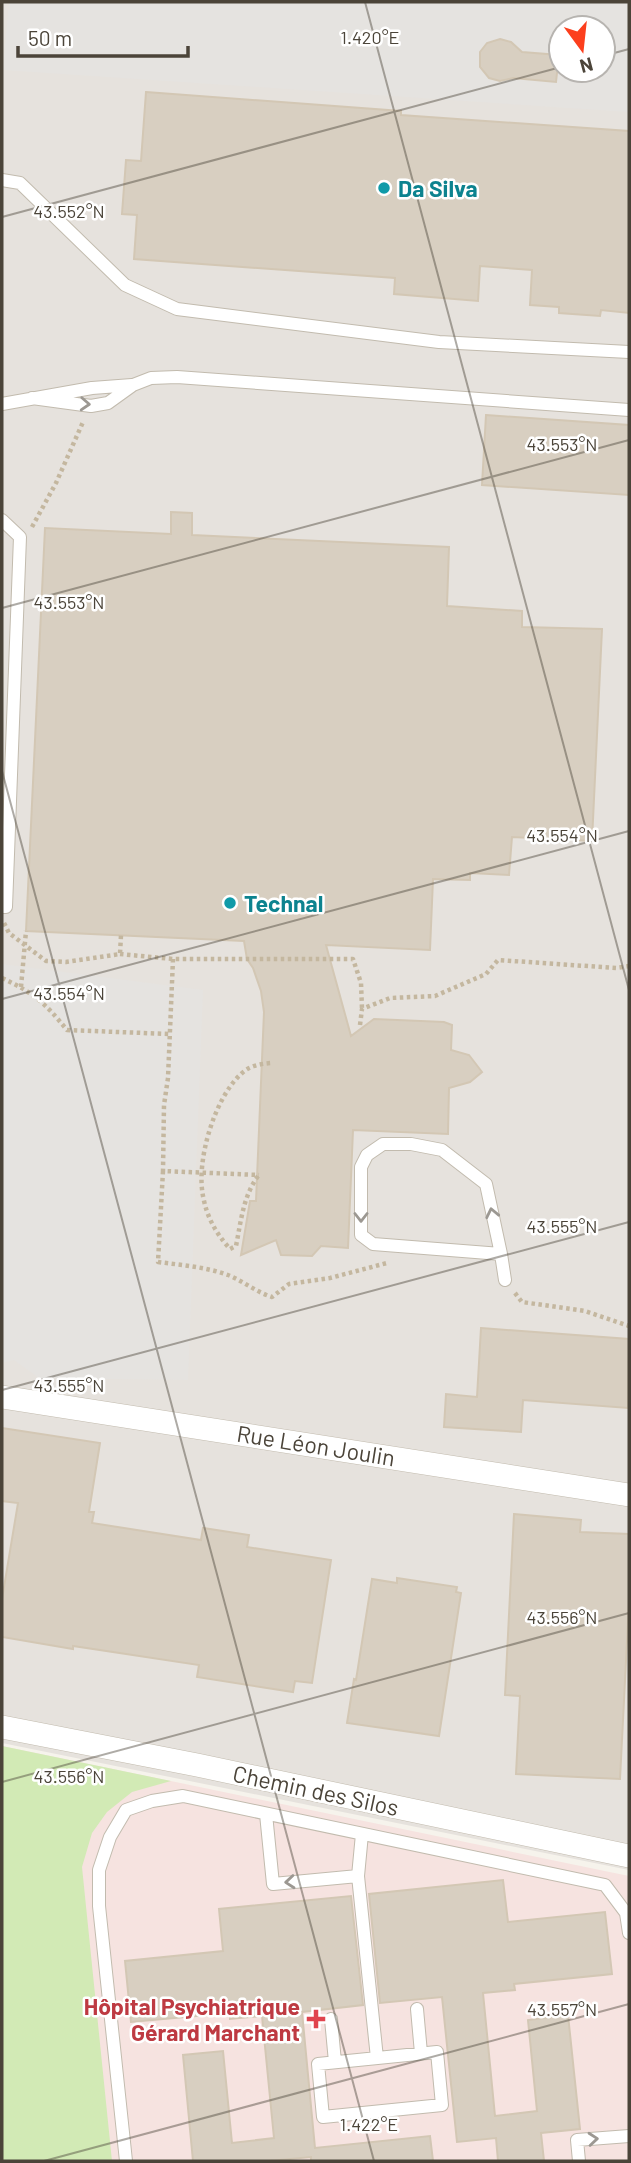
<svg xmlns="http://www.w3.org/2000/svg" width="631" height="2163" viewBox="0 0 631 2163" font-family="Barlow,sans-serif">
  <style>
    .industrial { fill: #e6e2dd; fill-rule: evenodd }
    .medical { fill: #f6e3e0 }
    .green { fill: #d2eab5 }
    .parking { fill: #e5e3e0; fill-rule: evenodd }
    .building { fill: #d8cfc1; stroke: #d3c7b4; stroke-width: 2 }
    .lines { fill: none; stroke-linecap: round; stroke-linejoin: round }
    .service-casing { stroke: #c2bbae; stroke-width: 14 }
    .minor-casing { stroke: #c2bbae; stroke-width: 24 }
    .path { stroke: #c4b79f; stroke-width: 4.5; stroke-dasharray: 3.5 3.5; stroke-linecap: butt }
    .service { stroke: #fff; stroke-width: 12 }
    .minor { stroke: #fff; stroke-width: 23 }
    .oneway { stroke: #9c9892 }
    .ticks { fill: none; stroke: #4b4439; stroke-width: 2; stroke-opacity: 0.45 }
    .culture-dot { fill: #0f9aa8; stroke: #fff; stroke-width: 2.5 }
    .health-dot { fill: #e0444e; stroke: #fff; stroke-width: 2.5 }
    .labels { text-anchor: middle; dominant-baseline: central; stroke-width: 5; stroke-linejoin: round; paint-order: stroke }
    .culture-label { font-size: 23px; font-weight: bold; fill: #0d838f; stroke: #fff; text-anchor: start }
    .street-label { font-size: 23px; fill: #4b4439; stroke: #fff }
    .health-label { font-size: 23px; font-weight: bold; fill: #be3a42; stroke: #fff; text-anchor: end }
    .ticks-label { font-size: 18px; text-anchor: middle; fill: #4b4439; stroke: #fff; stroke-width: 5; stroke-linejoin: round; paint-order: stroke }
  </style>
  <rect width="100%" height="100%" fill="#f6f3ec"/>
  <path class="industrial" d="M2 2H629V1870L2 1743ZM561 28H603V70H561Z"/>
  <path class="medical" d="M2 1746 629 1876V2161H2Z"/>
  <path class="green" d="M2 1746 171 1781 132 1792 107 1812 92 1833 82 1867 112 2161H2Z"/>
  <path class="parking" d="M9 2H629V112L3 70ZM561 28H603V70H561Z
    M2 964 203 990 188 1380 39 1378 14 1360 2 1363Z"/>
  <path class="building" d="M500 39 511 42 522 52 559 55 556 82 513 78 500 81 489 78 480 67V52L487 43Z
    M146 92 401 111V115L629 131V313L601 310 600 316 559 313V307L530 305 532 270 480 266 478 301 394 294 395 278 134 259 137 215 122 214 126 160 141 161Z
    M486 415 629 425V495L482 485Z
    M171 512 192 513V535L449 547 447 606 522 611V627L602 629 592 841 512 837 509 875 470 873V880L433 879 430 950 326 945 351 1036 374 1019 444 1022 452 1025 451 1050 469 1055 482 1072 470 1082 449 1088 448 1134 353 1130 348 1248 321 1246 312 1256 281 1255 276 1240 241 1255 250 1201H256L264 1012 261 991 253 968 247 959 244 941 26 931 45 528 171 534Z
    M481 1328 629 1339 628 1408 523 1400 521 1432 444 1427 446 1394 477 1397Z
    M2 1428 100 1443 89 1512H94L92 1523 201 1540 203 1528 249 1535 247 1547 331 1560 312 1683 295 1681 293 1692 197 1677 199 1665 73 1646V1649L2 1637V1599L18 1503 2 1501Z
    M514 1514 581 1520 580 1532 629 1534V1602L620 1779 516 1774 520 1696 505 1695Z
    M397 1578 457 1587 456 1592 461 1593 439 1736 347 1723 354 1679 356 1680 372 1579 397 1583Z
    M503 1880 508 1922 605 1912 612 1974 514 1984 515 1990 483 1993 495 2116 537 2111 528 2020 568 2015 580 2129 541 2133 544 2161H498L496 2138 457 2142 442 1997 380 2003 369 1894Z
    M351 1896 363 2005 302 2012 315 2148 430 2136 433 2161H311V2157L269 2161H193L183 2055 223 2051 232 2143 274 2138 262 2016 230 2019V2013L131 2022 125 1961 223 1951 219 1909Z"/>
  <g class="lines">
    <g class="service-casing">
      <path id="service" d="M2 180 20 183 125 285 177 309 439 342 629 352
        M32 398 91 406 108 403 133 385 151 378 177 377 629 410
        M2 404 92 388 132 385
        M2 520 20 537 6 907H2
        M501 1254 373 1244 361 1235V1167L367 1155 383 1144H411L442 1150 486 1184 501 1254 505 1280
        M266 1814 273 1884 358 1876
        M362 1834 358 1876 377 2058
        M417 2009 421 2053
        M331 2019 335 2062
        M437 2052 442 2105 323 2117 318 2064Z
        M126 2161 99 1906V1870L110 1837 126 1810 152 1801 183 1796 605 1885 626 1913 629 1933
        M579 2161 577 2140 629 2136"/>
    </g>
    <g class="minor-casing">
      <path id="minor" d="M2 1397 629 1495
        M2 1727 197 1765 629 1856"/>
    </g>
    <path class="path" d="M32 527 56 483 83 422
      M4 923 9 933 46 961 66 962 120 954 121 935
      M120 954 173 959H353L361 983 362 1009
      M173 959 168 1078 164 1105 163 1171 259 1175
      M2 978C34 993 45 1003 67 1030L169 1034
      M21 987 26 931
      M360 1025 362 1009 390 998 435 996 486 974 498 960 616 968 629 966
      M163 1171 158 1262C181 1265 206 1267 228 1275 243 1281 256 1292 272 1297L289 1284 330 1278 387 1263
      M258 1176C243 1197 241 1221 236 1246L230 1249C216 1233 207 1218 203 1196 196 1161 214 1099 241 1074 249 1066 259 1064 271 1063
      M515 1293 522 1302 585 1311 629 1326"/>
    <use href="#service" class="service"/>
    <use href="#minor" class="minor"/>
  </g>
  <defs><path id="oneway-chevron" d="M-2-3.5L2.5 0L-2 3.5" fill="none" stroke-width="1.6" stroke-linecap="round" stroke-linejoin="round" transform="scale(1.75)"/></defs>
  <g class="oneway">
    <use href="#oneway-chevron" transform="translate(85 404) rotate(3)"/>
    <use href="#oneway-chevron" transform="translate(492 1213) rotate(-102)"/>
    <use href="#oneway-chevron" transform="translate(361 1217) rotate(90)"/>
    <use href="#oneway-chevron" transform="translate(290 1882) rotate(175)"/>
    <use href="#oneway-chevron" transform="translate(593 2139) rotate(-5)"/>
  </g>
  <path class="ticks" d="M365 2 629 990M603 56 629 49M2 217 561 67M2 608 629 440M2 771 374 2161M2 999 629 831M2 1390 629 1222M2 1782 629 1613M44 2161 629 2004"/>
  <g class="culture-dot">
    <circle cx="384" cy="188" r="7"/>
    <circle cx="230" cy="903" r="7"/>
  </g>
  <path class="health-dot" d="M312.5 2008.5h7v7h7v7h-7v7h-7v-7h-7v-7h7z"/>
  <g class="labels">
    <g class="culture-label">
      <text x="398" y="188">Da Silva</text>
      <text x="244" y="903">Technal</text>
    </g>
    <g class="street-label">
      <text transform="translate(316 1445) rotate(9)">Rue Léon Joulin</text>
      <text transform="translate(316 1790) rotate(12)">Chemin des Silos</text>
    </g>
    <g class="health-label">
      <text x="300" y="2006">Hôpital Psychiatrique<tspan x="300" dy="26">Gérard Marchant</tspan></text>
    </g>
  </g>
  <g class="ticks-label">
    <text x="370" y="44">1.420°E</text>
    <text x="69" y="218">43.552°N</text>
    <text x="562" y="451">43.553°N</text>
    <text x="69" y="609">43.553°N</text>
    <text x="562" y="842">43.554°N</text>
    <text x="69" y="1000">43.554°N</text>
    <text x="562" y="1233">43.555°N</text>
    <text x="69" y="1392">43.555°N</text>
    <text x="562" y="1624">43.556°N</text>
    <text x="69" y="1783">43.556°N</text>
    <text x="562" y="2016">43.557°N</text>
    <text x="369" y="2131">1.422°E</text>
  </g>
  <rect width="631" height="2163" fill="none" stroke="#4b4439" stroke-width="7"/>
  <g transform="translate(582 49) rotate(165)"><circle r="33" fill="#ffffff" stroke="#b7b4b0" stroke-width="2"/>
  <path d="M0-5L12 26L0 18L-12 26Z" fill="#fc3f1d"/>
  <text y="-10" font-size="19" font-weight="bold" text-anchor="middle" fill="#4b4439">N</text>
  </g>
  <path d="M18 46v10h170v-10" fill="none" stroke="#4b4439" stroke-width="3.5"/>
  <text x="28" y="46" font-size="21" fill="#4b4439" stroke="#ffffff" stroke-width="5" paint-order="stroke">50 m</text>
</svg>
